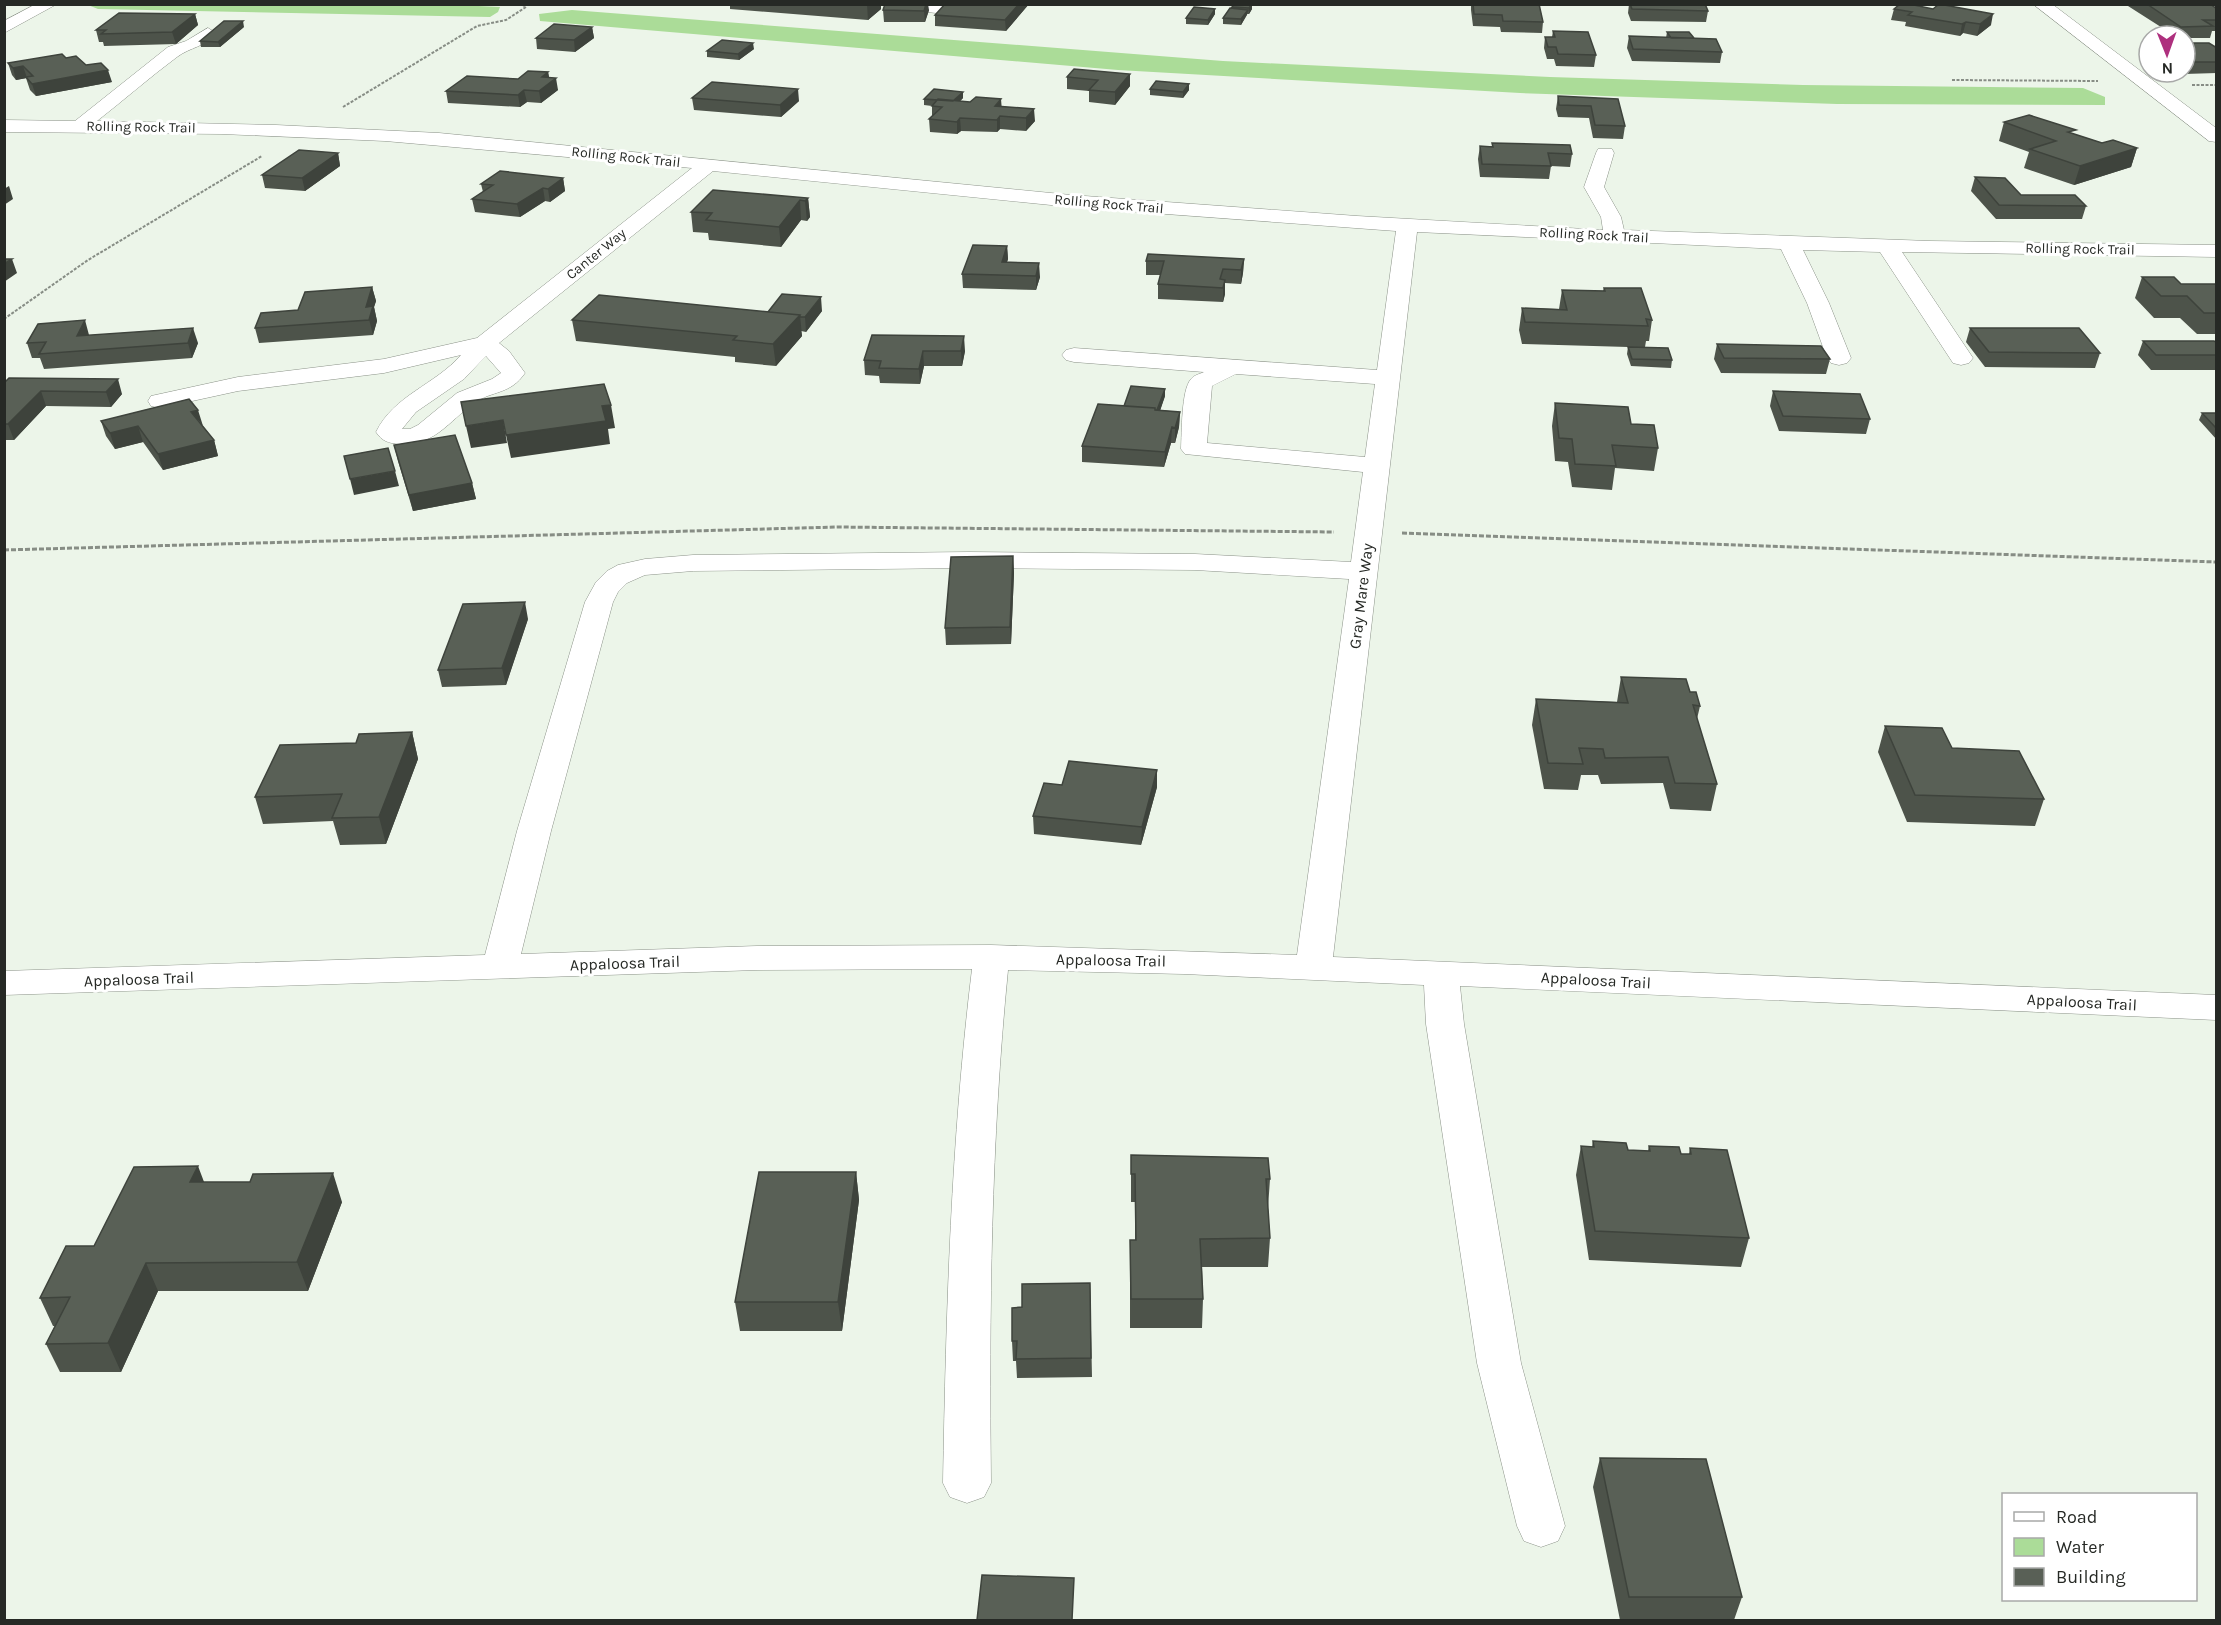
<svg xmlns="http://www.w3.org/2000/svg" width="2221" height="1625" viewBox="0 0 2221 1625" font-family="Karla,sans-serif">
  <style>
    .water { fill: #abdc98 }
    .lines { fill: none; stroke-linecap: round; stroke-linejoin: round }
    .minor-casing { stroke: #8b9288; stroke-width: 1 }
    .path-far1 { stroke: #878d85; stroke-width: 2; stroke-dasharray: 3 1.5; stroke-linecap: butt }
    .path { stroke: #878d85; stroke-width: 3; stroke-dasharray: 5 2; stroke-linecap: butt }
    .minor { fill: #fff; fill-rule: evenodd }
    .wall { fill: #4d534a }
    .shaded-wall { fill: #3e433c }
    .building { fill: #596056; stroke: #3e433c; stroke-width: 1.5 }
    .labels { text-anchor: middle; dominant-baseline: central; stroke-width: 6; stroke-linejoin: round; paint-order: stroke }
    .far-street-label { font-size: 14px; fill: #262925; stroke: #fff }
    .street-label { font-size: 16px; fill: #262925; stroke: #fff }
  </style>
  <rect width="100%" height="100%" fill="#ecf5e9"/>
  <path class="water" d="M435 4 500 7 498 12 490 17 98 9 88 5Z
    M572 10 1223 61 1550 77 1803 85 2083 88 2105 97V105L1837 104 1520 93 1118 70 540 21 539 14Z"/>
  <g class="lines">
    <g class="minor-casing">
      <path id="minor" d="M36 4H57L4 33V21Z
        M887 4H960L953 12 947 14 895 9Z
        M2033 4H2052L2216 128V142L2209 141Z
        M208 28 216 33C206 47 190 47 177 57 150 77 124 100 97 121L276 125 439 133 1071 195 1357 216 1603 230 1601 217 1584 187 1596 153 1598 149H1612L1614 153 1604 187 1621 217 1624 230 1930 241 2216 245V257L1902 252 1973 358 1969 363 1961 365 1953 363 1880 252 1803 250 1829 303 1851 358 1847 363 1839 365 1831 363 1827 358 1807 303 1781 249 1417 232 1333 957 2216 995V1020L1460 986 1464 1024 1521 1363 1565 1526 1558 1541 1541 1547 1524 1541 1517 1526 1477 1363 1426 1024 1424 985 1184 974 1008 970C991 1141 989 1312 991 1483L984 1497 967 1503 950 1497 943 1483C946 1311 951 1140 972 969L757 970 4 995V971L485 955 517 831 585 602 596 582 607 571 618 565 645 559 693 555 969 552 1195 554 1351 562 1363 472 1185 454 1181 449C1182 433 1181 390 1191 379 1194 375 1200 374 1204 372L1074 362 1066 360 1062 355 1066 350 1074 348 1377 370 1396 231 1071 207 713 171 499 343 509 351 525 373C510 395 493 390 474 403 449 421 434 447 399 444 388 443 382 441 376 432 394 395 435 385 461 355L384 373 238 391 160 408 151 406 148 401 151 396 238 377 384 359 477 338 692 168 385 141 222 134 4 132V120L75 121 168 47 186 41ZM486 356 501 373 492 379 457 393 418 425 410 429H402L416 412 464 379ZM1236 374 1375 384 1365 457 1207 443 1212 386ZM969 568 1195 570 1349 579 1297 955 991 945 757 946 521 954 551 831 613 602 618 592 627 583 645 575 693 571Z"/>
    </g>
    <path class="path-far1" d="M1952 80 2098 81
      M2192 85H2216
      M343 107 477 26 506 20 526 7 521 4
      M4 319 88 260 262 156"/>
    <path class="path" d="M1402 533 2216 562
      M4 550 837 527 1334 532"/>
    <use href="#minor" class="minor"/>
  </g>
  <path class="wall" d="M730 4H881V9L868 20 730 9Z
    M1029 4 1006 31 935 26V15L980 5Z
    M1234 4H1252V9L1249 14H1247L1241 25 1223 24V18L1232 8Z
    M1471 4H1539L1543 22 1542 33 1501 32 1500 27 1473 26 1471 10Z
    M1629 4H1705L1708 11 1706 22 1631 21 1628 13Z
    M2128 4H2210L2217 9V31H2212L2210 38H2185V36H2175L2128 6Z
    M1215 9V14L1208 25 1186 24V18Z
    M1894 9 1991 25 1977 36 1963 33 1960 36 1905 26 1906 22 1891 20Z
    M883 10H929L925 22H884Z
    M195 14 198 25 176 44 104 46 103 42H99L96 30Z
    M244 27 220 47H201L200 41Z
    M592 27 594 38 575 52 537 49 536 38Z
    M1553 31 1596 55 1594 67 1556 66 1554 59H1547L1544 48 1545 37H1552Z
    M1667 32 1694 38 1722 52 1720 63 1632 61 1627 48 1629 36 1666 38Z
    M2185 43 2217 48V73L2184 74 2181 72H2185Z
    M754 49 739 60 707 57V51Z
    M66 58 86 65 112 82 36 96 30 90 26 78 16 80 12 75 8 63Z
    M548 72 549 77 558 90 541 103 527 102 520 107 448 103 446 91 518 79Z
    M1130 74V86L1115 105 1089 102V91L1067 89V77Z
    M1150 89 1189 90 1183 98 1150 95Z
    M1558 96 1618 99 1625 126 1623 139 1593 138 1589 118 1558 117 1556 109Z
    M692 98 799 101 781 117 694 110Z
    M963 98 960 101 1001 106 1035 121 1026 131 1000 129 997 132 961 131 957 134 930 132 929 119 932 116V106L924 105V99Z
    M2004 122 2074 134 2102 143 2137 148 2131 167 2074 185 2024 168 2029 152 1999 141Z
    M1492 143 1572 154 1570 167 1551 166 1549 179 1480 177 1478 159 1480 146H1492Z
    M338 153 340 166 305 191 265 188 262 175Z
    M1975 177 2021 195 2086 206 2082 219H1996L1971 191Z
    M563 178 565 191 550 202 545 201 520 217 475 212 472 199 483 192 481 184Z
    M808 198 810 217 807 221 801 220 781 247 709 240 708 233 693 232 691 212Z
    M1007 246 1008 259 1007 262 1040 277 1036 290 963 288 962 274Z
    M1244 259 1243 273 1241 284 1225 283V294L1223 302 1158 299V284L1161 275H1146V261Z
    M2142 277 2181 284H2216L2217 282V334H2197L2180 318H2154L2135 298Z
    M372 287 376 301 374 307 377 321 373 335 259 343 255 328 298 310Z
    M1604 288 1652 320 1649 341H1646L1645 347 1672 360 1671 368 1631 366 1627 354 1628 347 1522 344 1519 330 1522 308 1559 309 1562 290 1603 291Z
    M822 311 806 332 801 331 802 336 776 366 735 362V357L576 341 572 320 768 312Z
    M1970 328 2100 353 2095 368 1985 367 1966 342Z
    M89 335V336L198 343 192 358 44 369 40 358H32L27 343Z
    M872 335 965 351 962 366H924L920 384 880 383 879 376 865 375 864 360Z
    M2143 341 2217 343V370H2151L2138 355Z
    M1717 344 1830 359 1826 374 1721 373 1714 359Z
    M9 378 122 394 111 407 46 406 14 440H4V383Z
    M1165 389V396L1160 410 1180 412 1179 427 1175 443H1171L1164 467 1082 462V446L1124 406Z
    M1773 391 1870 419 1866 434 1779 431 1770 406Z
    M1555 403 1631 424 1658 448 1654 471 1615 468 1612 490 1572 487 1568 462 1555 461 1552 426Z
    M2202 413H2217V440L2199 420Z
    M101 421 203 426 214 440 218 456 163 470 143 442 115 449 106 436Z
    M394 445 472 483 476 499 413 511 398 461Z
    M1013 556 1014 573 1011 644 946 645 945 628Z
    M528 619 506 685 442 687 438 670Z
    M1621 677 1690 692 1700 706 1697 719 1717 784 1711 811 1670 809 1663 783 1601 784 1598 775H1581L1578 790 1544 789 1532 725 1536 699 1617 702Z
    M1885 726 1952 748 2044 799 2035 826 1907 822 1878 752Z
    M412 732 418 759 386 844 340 845 333 821 263 824 255 797 356 743Z
    M1062 785 1157 787 1141 845 1034 834 1033 816Z
    M1593 1141 1628 1150 1648 1151 1649 1146 1681 1154H1689L1690 1148 1749 1238 1741 1267 1589 1260 1576 1175 1581 1146 1592 1147Z
    M1131 1155 1270 1179 1268 1208 1270 1238 1268 1267H1202L1203 1299 1202 1328H1130V1240H1135V1202H1131Z
    M856 1172 859 1200 842 1331H740L735 1302Z
    M204 1182 342 1202 308 1291H158L121 1372H60L46 1344 55 1326H53L40 1298 94 1246Z
    M1090 1283 1092 1377 1017 1378 1016 1361H1013L1012 1341 1022 1307Z
    M1600 1458 1742 1597 1734 1620H1620L1593 1487Z"/>
  <path class="shaded-wall" d="M867 4H881V9L868 20Z
    M926 4H928L929 10 925 22 924 11Z
    M1019 4H1029L1006 31 1005 20Z
    M1252 4V9L1249 14V8Z
    M1215 9V14L1208 25V20Z
    M1248 10 1247 15 1241 25V19Z
    M195 14 198 25 176 44 172 32Z
    M1993 14 1991 25 1977 36 1980 24Z
    M243 21 244 27 220 47 218 42Z
    M1966 22 1963 33 1960 36 1962 24Z
    M592 27 594 38 575 52 574 40Z
    M753 43 754 49 739 60 738 54Z
    M23 66 27 78 16 80 13 68Z
    M108 70 112 82 36 96 32 84Z
    M548 72 550 83 556 78 558 90 541 103 539 91 542 77Z
    M1130 74V86L1115 105V92Z
    M1189 84V90L1183 98V92Z
    M798 89 799 101 781 117 780 105Z
    M524 90 527 102 520 107 518 95Z
    M963 92V98L953 108 952 101Z
    M1001 99 1002 111 995 106Z
    M1034 109 1035 121 1026 131V118Z
    M1000 116V129L997 132V120Z
    M960 118 961 131 957 134V122Z
    M2137 148 2131 167 2074 185 2080 166Z
    M338 153 340 166 305 191 302 178Z
    M563 178 565 191 550 202 548 189Z
    M9 186 13 199 4 205V189Z
    M543 188 545 201 520 217 517 204Z
    M808 198 810 217 807 221 805 201Z
    M800 200 801 220 781 247 779 227Z
    M1007 246 1008 259 1002 276V262Z
    M12 259 17 273 4 282V264Z
    M1244 259 1243 273 1241 284V270Z
    M1039 263 1040 277 1036 290V276Z
    M1225 280V294L1223 302V288Z
    M372 287 376 301 374 307 377 321 373 335 366 307Z
    M821 297 822 311 806 332 805 317Z
    M800 315 802 336 776 366 773 344Z
    M85 320 89 335 82 351 77 336Z
    M193 328 198 343 192 358 188 343Z
    M964 336 965 351 962 366 961 351Z
    M923 351 924 366 920 384 919 369Z
    M118 379 122 394 111 407 106 392Z
    M1165 389V396L1157 420V412Z
    M41 391 46 406 14 440 8 424Z
    M611 405 615 428 608 429 610 444 511 458 506 435 602 406Z
    M198 410 203 426 191 412Z
    M1180 412 1179 427 1175 443V428Z
    M503 420 507 443 471 448 466 426Z
    M138 426 143 442 115 449 110 433Z
    M1172 427 1171 443 1164 467 1165 452Z
    M214 440 218 456 163 470 158 454Z
    M395 471 399 486 354 495 350 479Z
    M472 483 476 499 413 511 409 495Z
    M1013 556 1014 573 1011 644 1010 627Z
    M525 602 528 619 506 685 502 668Z
    M412 732 418 759 386 844 379 817Z
    M1157 770V787L1141 845 1142 827Z
    M198 1166 209 1195 190 1182Z
    M856 1172 859 1200 842 1331 838 1302Z
    M333 1173 342 1202 308 1291 297 1262Z
    M146 1263 158 1291 121 1372 108 1343Z"/>
  <path class="building" d="M885 4H926L924 11 883 10Z
    M945 4 980 5 1019 4 1005 20 935 15Z
    M1234 4H1252L1249 8 1232 7Z
    M1473 4H1539L1543 22 1503 21 1502 15 1474 14Z
    M1630 4H1705L1708 11 1632 9Z
    M1900 4H1909L1933 9 1939 4 1993 14 1980 24 1966 22 1962 24 1908 15 1912 12 1894 9Z
    M2147 4H2210L2217 9V20H2203L2213 26 2181 27Z
    M1194 7 1215 9 1208 20 1186 18Z
    M1230 8 1248 10 1241 19 1223 18Z
    M119 13 195 14 172 32 101 34 106 30H96Z
    M224 21H243L218 42 200 41Z
    M554 24 592 27 574 40 536 38Z
    M1553 31 1588 32 1596 55 1558 54 1556 47H1548L1545 37H1555Z
    M1667 32H1689L1694 38H1671Z
    M1629 36 1716 39 1722 52 1633 49Z
    M722 40 753 43 738 54 707 51Z
    M2185 43H2209L2217 48V62H2187L2185 60V56H2187L2185 55Z
    M62 54 66 58 76 56 86 65 101 63 108 70 32 84 26 77 33 76 23 66 13 68 8 63Z
    M1074 69 1130 74 1115 92 1089 90 1098 80 1067 77Z
    M528 71 548 72 542 77 556 78 539 91 524 90 518 95 446 91 467 76 518 79Z
    M1156 81 1189 84 1183 92 1150 89Z
    M712 82 798 89 780 105 692 98Z
    M934 89 963 92 953 101 924 99Z
    M1558 96 1618 99 1625 126 1595 125 1591 106 1559 105Z
    M976 97 1001 99 995 106 1034 109 1026 118 1000 116 997 120 960 118 957 122 929 119 942 107 932 106 938 99 970 102Z
    M2029 115 2076 130 2068 132 2102 143 2113 140 2137 148 2080 166 2030 149 2056 141 2004 122Z
    M1492 143 1570 145 1572 154 1548 153 1551 166 1482 164 1480 146 1493 147Z
    M299 150 338 153 302 178 262 175Z
    M500 171 563 178 548 189 543 188 517 204 472 199 493 185 481 184Z
    M1975 177 2005 178 2021 195H2075L2086 206 1999 205Z
    M713 190 808 198 805 201 800 200 779 227 706 220 712 213 691 212Z
    M973 245 1007 246 1002 262 1039 263 1036 276 962 274Z
    M1148 254 1244 259 1241 270 1223 269 1220 279 1225 280 1223 288 1158 284 1164 261H1146Z
    M4 259H12L4 264Z
    M2142 277H2174L2181 284H2217V313H2204L2187 296H2161Z
    M372 287 366 307 373 306 369 320 255 328 261 313 298 310 305 292Z
    M1604 288H1641L1652 320 1646 319 1648 326 1525 322 1522 308 1567 310 1562 290 1605 291Z
    M782 294 821 297 805 317H800V315L768 312Z
    M599 295 800 315 773 344 733 340 737 336 572 320Z
    M85 320 77 336 193 328 188 343 39 354 46 342 27 343 38 324Z
    M1970 328H2079L2100 353 1989 352Z
    M872 335 964 336 961 351H923L919 369 879 368 881 361 864 360Z
    M2143 341H2214L2217 343V355H2156Z
    M1717 344 1821 346 1830 359 1724 358Z
    M1628 347 1668 348 1672 360 1632 359Z
    M9 378 118 379 106 392 41 391 8 424H4V383Z
    M604 384 611 405 602 406 606 421 506 435 503 420 466 426 461 402Z
    M1131 386 1165 389 1157 410H1155V408L1124 406Z
    M1773 391 1860 394 1870 419 1783 416Z
    M189 399 198 410 191 412 214 440 158 454 138 426 110 433 101 421Z
    M1555 403 1628 407 1631 424 1654 425 1658 448 1612 445 1616 466 1575 464 1572 439 1559 438Z
    M1098 404 1155 408V410L1180 412 1175 428 1172 427 1165 452 1082 446Z
    M2202 413H2217V429Z
    M455 435 472 483 409 495 394 445Z
    M388 448 395 471 350 479 344 456Z
    M1013 556 1010 627 945 628 951 557Z
    M525 602 502 668 438 670 463 604Z
    M1621 677 1686 679 1690 692H1696L1700 706 1693 705 1717 784 1675 783 1668 757 1605 758 1603 749 1579 748 1583 764 1548 763 1536 699 1628 703Z
    M1885 726 1942 728 1952 748 2019 751 2044 799 1915 795Z
    M412 732 379 817 332 818 342 794 255 797 280 745 356 743 359 734Z
    M1069 761 1157 770 1142 827 1033 816 1044 783 1062 785Z
    M1593 1141 1626 1143 1628 1150 1650 1151 1649 1146 1679 1147 1681 1154H1691L1690 1148 1727 1150 1749 1238 1595 1231 1581 1146 1594 1147Z
    M1131 1155 1268 1158 1270 1179H1266L1270 1238 1200 1239 1203 1299H1131L1130 1240H1136L1135 1174H1131Z
    M198 1166 190 1182H250L253 1174 333 1173 297 1262 146 1263 108 1343 46 1344 70 1297 40 1298 66 1246H94L134 1167Z
    M759 1172H856L838 1302H735Z
    M1090 1283 1091 1358 1016 1359 1017 1341H1012V1308L1022 1307V1284Z
    M1600 1458 1706 1459 1742 1597H1629Z
    M982 1575 1074 1578 1072 1620H977Z"/>
  <g class="labels">
    <g class="far-street-label">
      <text transform="translate(141 127) rotate(1)">Rolling Rock Trail</text>
      <text transform="translate(626 157) rotate(6)">Rolling Rock Trail</text>
      <text transform="translate(1109 204) rotate(5)">Rolling Rock Trail</text>
      <text transform="translate(1594 235) rotate(3)">Rolling Rock Trail</text>
      <text transform="translate(2080 249) rotate(1)">Rolling Rock Trail</text>
      <text transform="translate(596 254) rotate(-39)">Canter Way</text>
    </g>
    <g class="street-label">
      <text transform="translate(1361 596) rotate(-83)">Gray Mare Way</text>
      <text transform="translate(1111 960) rotate(1)">Appaloosa Trail</text>
      <text transform="translate(625 963) rotate(-2)">Appaloosa Trail</text>
      <text transform="translate(139 979) rotate(-2)">Appaloosa Trail</text>
      <text transform="translate(1596 980) rotate(3)">Appaloosa Trail</text>
      <text transform="translate(2082 1002) rotate(3)">Appaloosa Trail</text>
    </g>
  </g>
  <rect width="2221" height="1625" fill="none" stroke="#262925" stroke-width="12"/>
  <rect x="2002" y="1493" width="195" height="108" fill="#ffffff" stroke="#a8a9a8" stroke-width="1.5"/>
  <rect x="2014" y="1512" width="30" height="9" fill="#ffffff" stroke="#a8a9a8" stroke-width="1.5"/>
  <text x="2056" y="1523" font-size="18" fill="#262925">Road</text>
  <rect x="2014" y="1538" width="30" height="18" fill="#abdc98" stroke="#a8a9a8" stroke-width="1.5"/>
  <text x="2056" y="1553" font-size="18" fill="#262925">Water</text>
  <rect x="2014" y="1568" width="30" height="18" fill="#596056" stroke="#a8a9a8" stroke-width="1.5"/>
  <text x="2056" y="1583" font-size="18" fill="#262925">Building</text>
  <g transform="translate(2167 54) rotate(179)"><circle r="28" fill="#ffffff" stroke="#a8a9a8" stroke-width="1.5"/>
  <path d="M0-4.5L10 22L0 15L-10 22Z" fill="#ae307e"/>
  <text y="-9" font-size="16" font-weight="bold" text-anchor="middle" fill="#262925">N</text>
  </g>
</svg>
